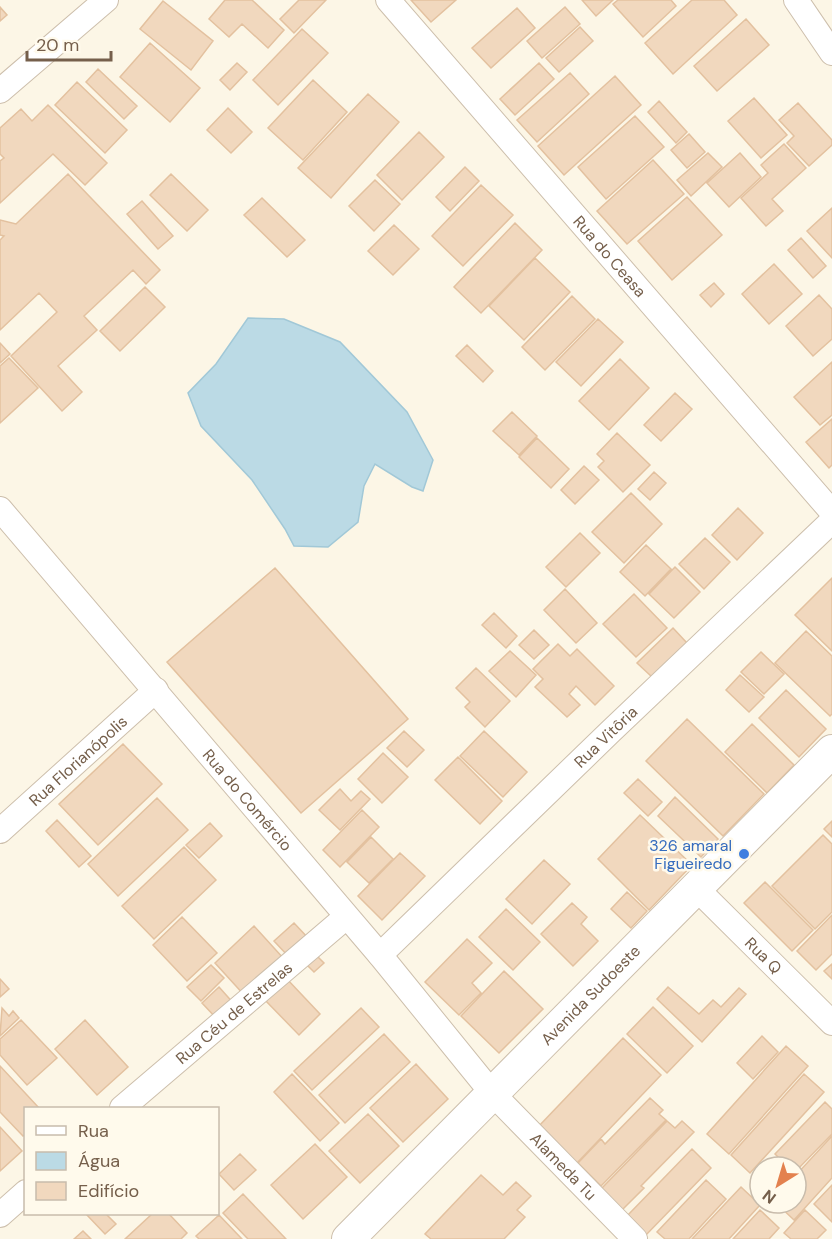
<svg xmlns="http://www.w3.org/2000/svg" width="832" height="1239" viewBox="0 0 832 1239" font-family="'DM Sans',sans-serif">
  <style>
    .water { fill: #bbdae5; stroke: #a1c8d7; stroke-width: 1.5 }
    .building { fill: #f1d8be; stroke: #e3c19f; stroke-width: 1.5 }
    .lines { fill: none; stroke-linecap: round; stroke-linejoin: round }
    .minor-casing { stroke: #cdbfac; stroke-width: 26 }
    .tertiary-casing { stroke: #cdbfac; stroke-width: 34 }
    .minor { stroke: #fff; stroke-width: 24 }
    .tertiary { stroke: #fff; stroke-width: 32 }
    .shop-dot { fill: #3f7fe0; stroke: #fffaec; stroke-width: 2 }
    .labels { text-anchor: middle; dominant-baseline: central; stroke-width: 5; stroke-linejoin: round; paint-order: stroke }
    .street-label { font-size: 16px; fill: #755f4b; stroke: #fffaec }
    .shop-label { font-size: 16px; fill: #366cbe; stroke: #fffaec; text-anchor: end }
  </style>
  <rect width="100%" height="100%" fill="#fcf6e6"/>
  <path class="water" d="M248 318 284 319 340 342 407 412 433 460 423 491 412 487 375 464 364 486 358 522 328 547 294 546 285 529 252 480 201 426 188 393 216 364Z"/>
  <path class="building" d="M225 0H252L284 30 268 48 242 24 229 37 209 19Z
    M299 0H326L294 33 280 19Z
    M411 0H456L431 22Z
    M582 0H613L596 16Z
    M618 0H671L676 6 643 37 613 4Z
    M692 0H724L737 15 673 74 645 43Z
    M163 1 213 41 191 70 140 29Z
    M0 7 7 15 0 21Z
    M565 7 580 24 542 58 527 41Z
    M517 8 535 28 491 68 472 48Z
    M746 19 769 45 717 91 694 66Z
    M580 27 593 41 559 72 546 58Z
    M302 29 328 53 278 105 253 80Z
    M150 43 200 88 170 122 120 77Z
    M237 63 247 72 230 90 220 80Z
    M539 63 554 79 515 115 500 99Z
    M98 69 137 106 124 119 86 82Z
    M570 73 589 94 537 142 517 120Z
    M615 76 641 105 564 175 538 146Z
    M313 80 347 112 303 160 268 128Z
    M77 82 127 130 105 153 55 105Z
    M368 94 399 122 331 198 298 168Z
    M754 98 787 135 761 158 728 121Z
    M659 101 687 132 676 143 648 112Z
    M798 103 832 140V145L809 166 787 143 794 136 779 120Z
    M48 105 107 163 85 185 53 154 0 203V161L4 158 0 154V128L21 109 32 121Z
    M228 108 252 132 231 153 207 130Z
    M635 116 664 147 606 199 578 167Z
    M419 132 444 157 402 200 377 175Z
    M689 134 705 152 687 168 671 150Z
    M784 144 806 168 772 199 783 211 766 226 741 198 768 173 761 165Z
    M708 153 722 167 691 196 677 180Z
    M740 153 761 177 729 207 707 183Z
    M653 160 684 194 627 244 597 211Z
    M465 167 479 181 450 211 436 197Z
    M68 174 160 270 146 284 133 270 84 316 97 330 58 366 82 392 62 411 11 356 57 312 39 293 0 330V240L4 236 0 235V220L16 224Z
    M171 174 208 210 187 231 150 195Z
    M375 180 400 204 374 231 349 206Z
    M481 185 513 215 463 266 432 236Z
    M687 197 722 235 672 280 638 241Z
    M262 198 305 240 287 257 244 215Z
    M142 201 173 236 158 249 127 214Z
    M832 208V258L807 231Z
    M515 223 542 250 481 313 454 287Z
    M394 225 419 249 393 275 368 251Z
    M801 238 826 266 813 278 788 250Z
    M535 258 570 292 524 340 489 306Z
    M774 264 802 294 769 324 742 294Z
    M714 283 724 294 711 307 700 295Z
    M145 287 165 307 120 351 100 331Z
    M819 295 832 309V339L813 356 786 326Z
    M572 296 595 319 545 370 522 347Z
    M598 319 623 342 581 386 556 362Z
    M0 343 10 354 0 363Z
    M467 345 493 371 483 382 456 356Z
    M9 358 38 388 0 423V366Z
    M620 359 649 388 609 430 579 401Z
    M832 362V415L820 425 794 397Z
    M675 393 692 409 661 441 644 425Z
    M512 412 537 436 519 455 493 431Z
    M832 419V465L829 468 806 442Z
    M617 433 650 465 623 492 598 467 604 461 597 454Z
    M537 438 569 469 551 488 519 457Z
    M584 466 599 480 575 504 561 490Z
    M654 472 666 483 650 500 638 489Z
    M631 493 662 524 624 563 592 532Z
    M738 508 763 533 737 560 712 535Z
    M580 533 600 553 566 587 546 567Z
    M705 538 730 562 704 589 679 564Z
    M646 545 671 569 645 596 620 572Z
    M675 567 700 592 674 618 649 594Z
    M275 568 408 719 301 813 167 662Z
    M832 578V651L795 615Z
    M565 589 597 623 576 643 544 610Z
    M634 594 667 628 636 657 603 624Z
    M494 613 517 636 506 648 482 625Z
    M673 628 687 643 652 677 637 663Z
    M534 630 549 645 534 659 519 645Z
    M806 631 832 656V714L830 716 775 663Z
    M558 644 570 656 577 649 614 686 595 705 576 686 569 694 580 705 567 717 535 687 543 679 533 669Z
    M510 651 536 675 516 697 489 671Z
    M761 652 784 674 764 694 741 672Z
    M476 668 510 701 485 727 465 707 470 702 456 688Z
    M740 675 764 697 749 712 726 690Z
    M786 690 826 729 799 757 759 718Z
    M687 719 764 794 723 836 646 761Z
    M752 724 794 765 767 793 725 752Z
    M404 731 424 750 407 767 387 748Z
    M484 731 527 772 503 797 460 756Z
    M123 744 162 784 98 845 59 804Z
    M383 753 408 777 382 803 358 779Z
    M458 757 502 801 480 824 435 780Z
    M638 779 662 802 648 816 624 793Z
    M340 789 351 801 361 791 370 799 340 830 319 810Z
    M675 797 718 839 701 857 658 816Z
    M157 798 188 830 118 896 88 864Z
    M362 810 379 827 340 867 323 850Z
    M640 815 692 865 649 910 598 859Z
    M57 820 91 856 79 867 46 831Z
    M832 821V837L824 829Z
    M210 823 222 836 199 858 186 845Z
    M823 835 832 844V912L815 929 772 886Z
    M371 837 393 859 369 883 347 862Z
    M184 847 216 880 154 939 122 906Z
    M400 853 425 876 382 920 358 896Z
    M544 860 570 884 532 924 506 899Z
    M765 882 813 930 792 951 744 903Z
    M627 892 647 911 631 928 611 909Z
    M572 903 587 917 581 924 598 941 573 966 541 934Z
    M506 909 540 942 513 970 479 937Z
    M832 915V954L816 970 797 951Z
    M182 917 217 953 187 981 153 945Z
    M294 923 309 939 289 957 274 941Z
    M254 926 284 959 245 996 215 963Z
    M467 939 492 963 472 983 481 993 459 1015 425 982Z
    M317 956 324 963 314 972 307 965Z
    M832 964V979L824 971Z
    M211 965 224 978 201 1001 187 987Z
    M504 971 543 1009 499 1053 461 1016Z
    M286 978 320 1014 299 1035 264 999Z
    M0 979 9 989 0 997Z
    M219 987 235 1005 218 1020 202 1003Z
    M668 987 699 1014 713 1000 721 1007 739 988 746 994 702 1042 657 999Z
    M653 1007 693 1046 667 1073 627 1034Z
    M2 1008 9 1016 13 1011 19 1018 0 1036Z
    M361 1008 379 1027 312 1090 294 1071Z
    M21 1020 57 1058 27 1085 0 1055V1039Z
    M85 1020 128 1067 97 1095 55 1049Z
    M384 1034 410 1062 345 1123 319 1095Z
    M762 1036 778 1052 753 1079 737 1063Z
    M623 1038 661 1075 576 1164 538 1127Z
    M786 1046 808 1066 729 1154 707 1134Z
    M416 1064 448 1099 403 1142 370 1108Z
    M0 1066 39 1108H26V1134L23 1136 0 1112Z
    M292 1074 339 1123 320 1141 274 1092Z
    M804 1074 824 1092 750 1173 731 1155Z
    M650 1098 663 1110 659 1114 666 1120 601 1186 578 1163 601 1139 605 1144Z
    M825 1102 832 1109V1134L796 1171V1167H788L775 1154Z
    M368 1114 399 1146 360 1183 329 1151Z
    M667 1121 675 1128 682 1121 694 1132 641 1186 644 1188 622 1210 601 1189Z
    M0 1127 22 1151 0 1171Z
    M832 1136V1178L794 1220 776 1203H796V1175Z
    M315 1144 347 1177 303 1219 271 1185Z
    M692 1149 711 1168 645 1236 626 1217Z
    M240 1154 256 1170 234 1190 219 1174Z
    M760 1170V1186L752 1179Z
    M481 1175 503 1195 516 1182 531 1196 517 1210 525 1217 504 1239H431L425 1234Z
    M706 1180 726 1199 689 1239H665L657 1232Z
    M832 1185V1222L814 1204Z
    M741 1187 760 1205 729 1239H692Z
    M243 1194 286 1239H248L223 1213Z
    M760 1210 779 1228 769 1239H733Z
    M805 1210 826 1230 817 1239H791L784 1233Z
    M86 1214H106L116 1224 105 1234Z
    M152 1214H169L187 1233 181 1239H125Z
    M219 1215 242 1239H199L196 1236Z
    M83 1231 91 1239H74Z"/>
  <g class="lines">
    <g class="minor-casing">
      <g id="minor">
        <path id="s1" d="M388 0 832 512"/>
        <path d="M796 0 832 53"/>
        <path d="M0 91 106 0"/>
        <path id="s2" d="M0 509 380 955 492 1093 635 1239"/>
        <path id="s3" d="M0 831 156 690"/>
        <path id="s4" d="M697 889 832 1023"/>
        <path id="s5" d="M380 955 610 732 832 521"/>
        <path id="s6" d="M122 1108 346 917"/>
        <path d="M0 1215 26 1192"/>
      </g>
    </g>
    <g class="tertiary-casing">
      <g id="tertiary">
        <path id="s7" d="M348 1239 832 751"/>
      </g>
    </g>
    <use href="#minor" class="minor"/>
    <use href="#tertiary" class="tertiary"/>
  </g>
  <circle class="shop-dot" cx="744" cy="854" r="6"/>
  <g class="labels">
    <g class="street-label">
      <text stroke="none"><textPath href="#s1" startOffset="339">Rua do Ceasa</textPath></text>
      <text stroke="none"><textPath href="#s5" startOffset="314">Rua Vitôria</textPath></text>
      <text stroke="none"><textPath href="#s3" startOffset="105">Rua Florianópolis</textPath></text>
      <text stroke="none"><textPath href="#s2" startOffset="382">Rua do Comércio</textPath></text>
      <text stroke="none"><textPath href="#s4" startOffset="94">Rua Q</textPath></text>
      <text stroke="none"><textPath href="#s7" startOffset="344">Avenida Sudoeste</textPath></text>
      <text stroke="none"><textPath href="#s6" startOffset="147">Rua Céu de Estrelas</textPath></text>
      <text stroke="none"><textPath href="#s2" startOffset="866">Alameda Tu</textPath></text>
    </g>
    <g class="shop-label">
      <text x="732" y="845">326 amaral<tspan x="732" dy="18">Figueiredo</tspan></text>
    </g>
  </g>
  <rect x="24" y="1107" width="195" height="108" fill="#fffaec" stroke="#c8bcac" stroke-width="1.5"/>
  <rect x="36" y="1126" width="30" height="9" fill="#ffffff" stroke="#c8bcac" stroke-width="1.5"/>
  <text x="78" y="1137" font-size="18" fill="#755f4b">Rua</text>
  <rect x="36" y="1152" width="30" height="18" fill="#bbdae5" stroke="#c8bcac" stroke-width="1.5"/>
  <text x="78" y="1167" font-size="18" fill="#755f4b">Água</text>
  <rect x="36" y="1182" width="30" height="18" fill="#f1d8be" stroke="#c8bcac" stroke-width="1.5"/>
  <text x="78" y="1197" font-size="18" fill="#755f4b">Edifício</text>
  <g transform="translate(778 1185) rotate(217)"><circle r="28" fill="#fffaec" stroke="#c8bcac" stroke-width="1.5"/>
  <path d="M0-4.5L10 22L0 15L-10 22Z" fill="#e3814e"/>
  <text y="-9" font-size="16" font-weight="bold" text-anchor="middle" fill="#755f4b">N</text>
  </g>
  <path d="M27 51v9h84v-9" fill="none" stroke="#755f4b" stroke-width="3"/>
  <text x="36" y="51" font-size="18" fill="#755f4b" stroke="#fffaec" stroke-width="4.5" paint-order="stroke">20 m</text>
</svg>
